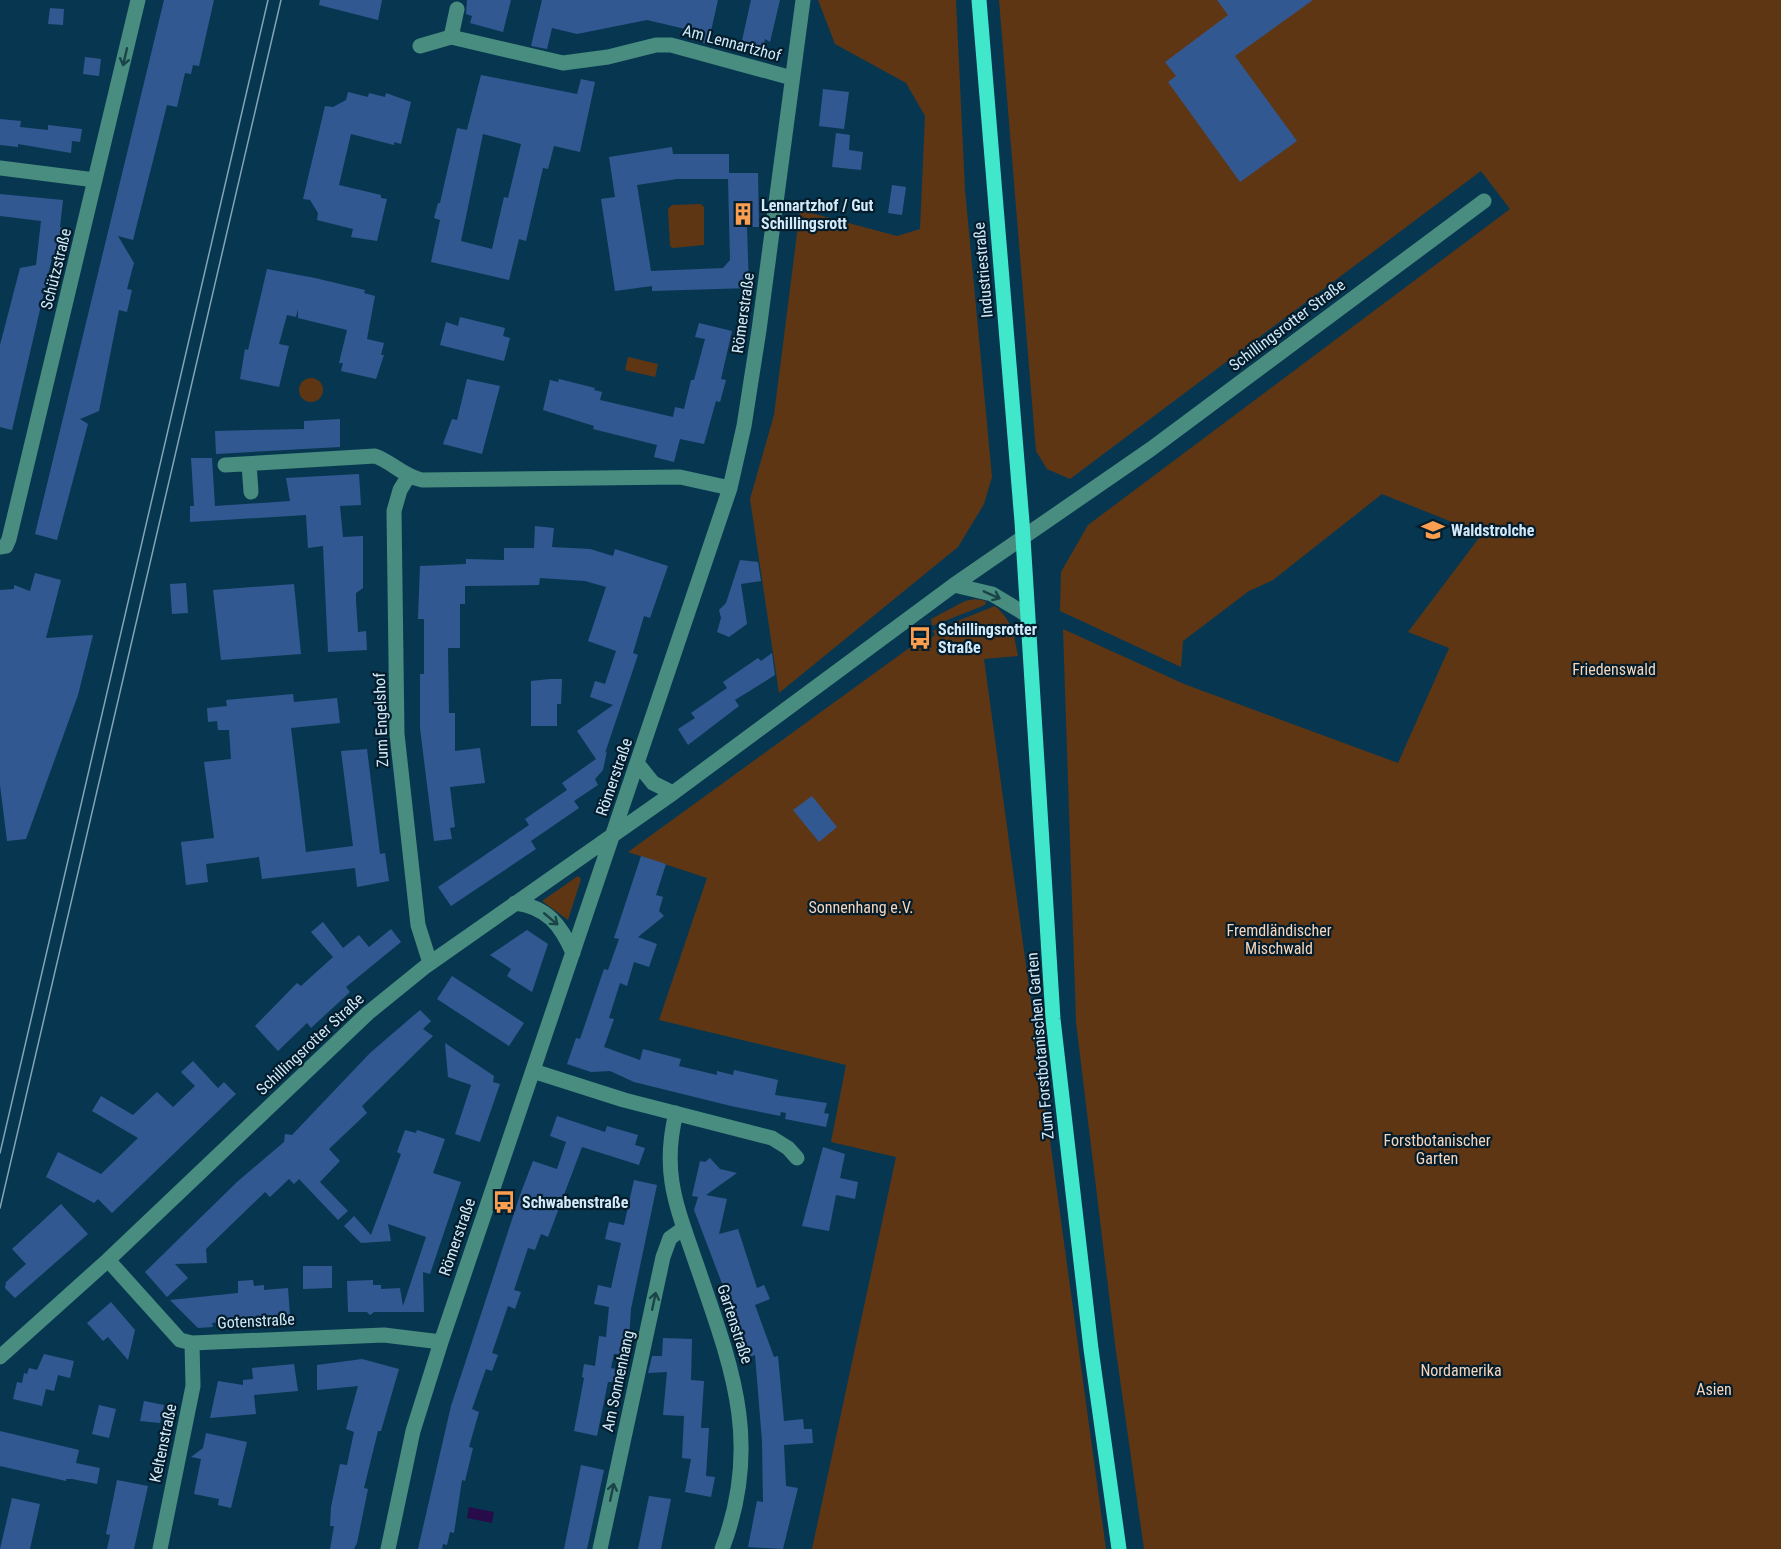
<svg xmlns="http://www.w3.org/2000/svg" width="1781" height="1549" viewBox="0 0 1781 1549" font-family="'Roboto Condensed',sans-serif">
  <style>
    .green { fill: #5e3614 }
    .water { fill: #270c49 }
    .building { fill: #325891; fill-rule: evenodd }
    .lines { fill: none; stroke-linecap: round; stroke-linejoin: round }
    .minor { stroke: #488d7f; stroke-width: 15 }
    .major { stroke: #40e7cb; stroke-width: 15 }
    .tram { stroke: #83a4b7; stroke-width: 1.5 }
    .oneway { stroke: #1b4449 }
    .labels { text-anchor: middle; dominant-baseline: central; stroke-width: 4.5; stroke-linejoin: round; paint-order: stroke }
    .street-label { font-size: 16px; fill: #d2e9f9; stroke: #031d2c }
    .poi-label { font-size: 16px; font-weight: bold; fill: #d2e9f9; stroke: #031d2c; text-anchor: start }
    .park-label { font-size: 16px; fill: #f9d5ba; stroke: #031d2c }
  </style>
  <rect width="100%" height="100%" fill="#073750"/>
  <path class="green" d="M818 0H956L965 190 992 477 984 504 958 547 779 693 750 499 774 415 800 210 897 236 920 229 925 116 906 83 835 44Z
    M999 0H1781V1549H1144L1115 1344 1076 1022 1063 629 1184 684 1398 763 1449 648 1408 632 1482 534 1382 494 1273 580 1249 591 1183 641 1181 667 1060 611 1061 572 1088 525 1510 209 1481 171 1070 479 1047 469 1036 451Z
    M701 204 704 207V245L673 248 670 246 668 209 672 205Z
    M628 357 658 364 655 377 625 370Z
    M299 390a12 12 0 1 1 24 0a12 12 0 1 1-24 0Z
    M975 599 986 601 985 605 932 626 931 619 965 601Z
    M995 606C1012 620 1014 635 1018 656L984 659 1106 1549H812L896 1157 831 1142 846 1065 659 1020 707 878 628 852 923 638 927 641 935 635 933 631 935 630Z
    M578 876 581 879 568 920 542 901Z"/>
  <path class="water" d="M469 1507 494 1512 492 1523 467 1518Z"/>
  <path class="building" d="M164 0H214L199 66 193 65 191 74 185 73 177 107 167 105 133 240 118 236 134 263 127 289 132 290 127 312 119 310 99 411 80 419 88 424 57 540 35 534Z
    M320 0H382L378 20 319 5Z
    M467 0H511L503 32 470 23 472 16 466 14Z
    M542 0H718L708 44 692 40 694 31 647 20 577 34 552 28 547 49 531 46Z
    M751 0H780L770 42 765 39 763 50 741 45Z
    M1217 0H1313L1235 56 1297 141 1240 182 1168 82 1176 76 1165 62 1228 15Z
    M50 8 64 9 63 25 48 24Z
    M85 57 101 59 99 76 83 74Z
    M481 75 577 94 581 79 595 82 580 152 554 146 548 169 543 168 526 241 519 239 509 280 431 262 440 220 434 218 438 203H440L457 128 467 130ZM483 134 521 144 508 198 504 197 492 249 461 241Z
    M823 89 849 92 844 129 819 126Z
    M348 92 368 97 369 93 385 97 386 93 411 102 401 144 394 142V145L351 134 339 185 381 195V198L387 199 377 241 351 237 353 229 317 220 318 213 310 200 303 199 325 106 333 107 346 100Z
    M0 119 21 121 20 127 48 130V125L82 129 80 142 72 141 71 153 18 144V147L0 145Z
    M836 133 850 135 849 150 863 152 861 170 832 167Z
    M672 147 673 154H729V173H758L759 227H747L749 288 652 291V286L615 291 601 199 615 197 609 157ZM677 179H728L730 260 723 268 651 271 637 185Z
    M892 185 906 187 902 215 888 213Z
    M0 194 63 200 60 227 63 228 57 254 52 258 12 430 0 427V345L20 268 36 265 41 221 0 216Z
    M267 269 315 278 365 290 364 293 375 296 367 339 384 343 381 355H384L376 379 341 371 343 363H339L347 330 298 318V309L296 317 287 315 279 344 289 346 279 387 240 379 245 349 248 350Z
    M460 317 505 328 503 336 510 338 504 361 440 345 446 322 458 326Z
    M699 323 732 331 721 379 726 380 720 402 716 401 704 444 680 439 674 462 654 457 657 445 593 429 594 426 543 410 550 380 558 382 559 379 595 388 594 390 602 392 600 400 673 417 675 407 684 409 691 380H694L705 339 695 337Z
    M467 379 500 386 482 454 443 444 452 419 457 420Z
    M340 419V447L216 454 215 431 304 429V421Z
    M191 458H212L215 506 290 501 286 478 359 474 361 505 340 506 343 537 363 536V588L356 593V601L358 632 366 631 367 650 328 652 323 546 308 548 306 515 190 522V506H194Z
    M535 526 554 528 552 547 590 549 613 556 615 549 668 566 650 618 644 616 633 653 638 655 605 753 607 751 603 770 595 779 598 785 574 801 579 808 531 841 536 849 451 906 438 887 529 825 525 819 567 790 562 783 596 759 577 731 613 705 590 697 595 681 605 684 616 651 588 641 606 587 585 581 540 578 539 585 465 586V604H460V648H448L449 713H455V751L480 748 485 783 450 787 455 827 450 828 452 839 434 841 420 728V674H424V619H418L420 566 466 564V559L504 560V548H534Z
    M740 560 758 562 761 581 741 584 747 624 729 637 717 632 721 618 719 610 726 603Z
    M35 573 61 580 46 638 93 635 78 695 26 839 7 841 0 785V590L14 589V585L30 591Z
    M186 583 188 613 172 614 170 584Z
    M294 584 301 654 221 660 213 590Z
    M772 653 775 675 735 700 739 706 688 745 678 729 695 718 691 713 727 688 723 682 758 658 761 661Z
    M550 679H562L561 704H557V726H531V681Z
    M293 694 294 702 337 698 340 723 291 728 306 852 353 846 341 751 367 749 380 854 385 853 389 881 357 887 355 868 262 879 259 857 206 864 208 882 186 885 181 842 214 838 204 762 231 759 229 730H218L217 721 208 722 207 708 227 706 226 700Z
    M812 796 837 827 819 842 793 810Z
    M641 856 666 864 656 895 663 897 659 911 664 916 638 937 657 944 649 967 634 962 627 986 620 983 609 1018 614 1019 604 1047 640 1060 643 1049 681 1059 679 1066 717 1075V1071L733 1075 734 1070 778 1080 775 1095 827 1103 824 1113 829 1114 826 1127 785 1119 786 1113 781 1112 780 1116 731 1106 634 1082 610 1071 591 1072 567 1064 576 1038 580 1039 604 969 608 970 619 939 614 938Z
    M323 922 343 948 359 935 369 947 391 929 401 942 346 987 350 992 311 1028 307 1023 278 1051 255 1026 297 983 301 986 333 957 311 932Z
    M527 930 548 944 532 992 507 976 511 969 490 955Z
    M452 976 524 1023 509 1046 437 999Z
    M420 1010 431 1021 423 1029 433 1036 362 1106 367 1113 329 1149 340 1161 320 1182 348 1211 338 1220 299 1179 294 1184 289 1179 270 1197 265 1192 206 1249 207 1263 175 1264 188 1278 167 1297 145 1272 237 1182 284 1142 285 1134 292 1135 370 1053Z
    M445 1043 494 1076 493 1082 500 1084 480 1142 455 1134 471 1085 448 1077Z
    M193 1061 218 1088 224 1082 236 1094 112 1213 98 1199 94 1203 46 1177 58 1152 101 1174 138 1138 92 1111 101 1096 133 1115 157 1092 173 1107 195 1086 181 1072Z
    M557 1116 605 1132 607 1126 638 1135 635 1145 645 1148 639 1165 582 1147 548 1237 541 1234 535 1250 528 1248 514 1290 521 1292 515 1309 508 1306 492 1353 498 1355 492 1371 486 1369 472 1409 479 1412 469 1447 473 1448 465 1481 462 1480 454 1533 450 1532 447 1545 443 1544 442 1549H418L451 1406 520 1195 533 1161 557 1169 566 1142 550 1136Z
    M405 1130 416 1133 417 1130 445 1139 433 1173 461 1182 430 1274 423 1272 424 1312H374L370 1315 367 1312H348L347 1281 373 1280V1285H381V1289L400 1288 403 1306 426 1237 388 1224 391 1241 361 1243 344 1226 354 1216 371 1235 401 1154 397 1152Z
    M823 1147 845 1154 840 1178 858 1182 855 1199 836 1195 829 1231 802 1226Z
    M710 1158 720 1169 737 1173 706 1195 727 1199 719 1234 738 1229 757 1288 764 1285 770 1299 755 1305 774 1357 778 1356 784 1421 803 1419 804 1429H812L813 1443 784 1445 786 1486 798 1488 783 1549 748 1547 757 1501 763 1502 762 1441 755 1355 750 1357 694 1210 698 1197 692 1196 700 1161 705 1162Z
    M634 1180 657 1185 631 1309 628 1355 614 1354 611 1368 624 1371 623 1382H608L597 1436 574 1431 584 1378 582 1377 584 1364 595 1366 599 1336 606 1337 609 1307 594 1304 598 1285 611 1288 621 1243 605 1239 609 1222 624 1225Z
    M61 1204 88 1234 15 1298 5 1288 6 1282 26 1264 12 1249Z
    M303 1266H332V1288L303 1289Z
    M253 1280 254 1286 264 1285V1290L288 1288 290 1315 267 1318 251 1325 247 1320 212 1323 213 1327 198 1328 170 1300 238 1293V1281Z
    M111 1302 135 1330 128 1360 108 1337 103 1341 87 1323Z
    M663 1338 692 1339 691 1380 704 1381 701 1428H709L706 1476 715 1477 711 1497 685 1492 691 1459 682 1458 684 1416 663 1415 667 1372 648 1373 652 1356H662Z
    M44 1354 74 1361 70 1378 58 1375 54 1391 46 1389 42 1406 13 1399 17 1382 22 1383 24 1373 27 1374 29 1368 37 1370Z
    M362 1359 399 1369 381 1431H378L364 1488 368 1489 357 1543 354 1549H330L334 1526H330L331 1507 340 1464 347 1465 354 1432 346 1429 358 1386 317 1390V1365Z
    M294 1364 298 1391 254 1395 256 1414 210 1418 218 1381 243 1385V1380L253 1379 252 1368Z
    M144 1401 164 1405 160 1423 140 1421Z
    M99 1405 116 1409 109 1438 92 1434Z
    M0 1431 79 1450 76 1463 100 1468 97 1484 72 1479H66V1481L0 1466Z
    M206 1433 247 1442 231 1508 218 1505 219 1499 194 1494 201 1459 191 1457 203 1448Z
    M581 1465 604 1470 587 1549H564Z
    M117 1480 148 1486 134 1549H107L110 1535 106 1534Z
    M649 1496 671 1499 661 1549H638Z
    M12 1498 40 1504 30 1549H0Z"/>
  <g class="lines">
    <path class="minor" d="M451 37 457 9
      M420 46 451 37 563 63 608 57 656 45H671L792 78
      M0 168 95 180
      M249 464 251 492
      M225 465 375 456C392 462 403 476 422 480L680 477 730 488
      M408 477 400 490 394 511 397 734 418 925 430 963
      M0 547 6 546 9 539 138 0
      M954 585 992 594 1027 615
      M637 763 653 783 673 793
      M515 903C547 907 561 925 573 953
      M533 1071 624 1100 772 1138 788 1148 797 1158
      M676 1113C661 1173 677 1207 696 1263 731 1365 763 1442 722 1549
      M108 1260 180 1340 192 1343 384 1335 441 1342
      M0 1357 108 1260 368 1013 426 966 673 793 954 585 1151 449 1484 201
      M160 1549 193 1386 192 1343
      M388 1549 413 1431 441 1342 730 488 744 426 759 330 803 0
      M600 1549 663 1257 670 1238 684 1228"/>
    <path class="major" d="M979 0 1022 522 1053 1019 1091 1349 1119 1549"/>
    <path class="tram" d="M0 1153 268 0
      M0 1208 281 0"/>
  </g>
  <defs><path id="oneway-shaft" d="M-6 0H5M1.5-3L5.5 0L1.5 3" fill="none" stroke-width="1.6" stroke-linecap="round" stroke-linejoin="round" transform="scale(1.5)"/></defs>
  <g class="oneway">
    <use href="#oneway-shaft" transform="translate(125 57) rotate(103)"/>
    <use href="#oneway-shaft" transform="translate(992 595) rotate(24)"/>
    <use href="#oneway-shaft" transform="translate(551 919) rotate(40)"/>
    <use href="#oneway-shaft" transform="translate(654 1301) rotate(-78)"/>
    <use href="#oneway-shaft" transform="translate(612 1492) rotate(-78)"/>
  </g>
  <defs>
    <g id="building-bare" transform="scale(1.8)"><path d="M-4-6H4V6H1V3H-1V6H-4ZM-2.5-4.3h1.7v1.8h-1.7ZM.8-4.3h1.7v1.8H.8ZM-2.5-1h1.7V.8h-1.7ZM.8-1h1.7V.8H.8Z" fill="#fb9e50" stroke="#031d2c" stroke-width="2.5" paint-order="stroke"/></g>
    <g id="school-bare" transform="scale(1.8)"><path d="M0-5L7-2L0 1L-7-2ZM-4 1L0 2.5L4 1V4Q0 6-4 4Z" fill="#fb9e50" stroke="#031d2c" stroke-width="2.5" paint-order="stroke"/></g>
    <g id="bus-bare" transform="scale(1.8)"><path d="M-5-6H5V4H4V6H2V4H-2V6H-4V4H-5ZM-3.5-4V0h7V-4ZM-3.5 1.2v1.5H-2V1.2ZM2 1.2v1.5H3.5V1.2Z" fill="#fb9e50" stroke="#031d2c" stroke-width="2.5" paint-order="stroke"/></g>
  </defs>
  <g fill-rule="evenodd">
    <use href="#building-bare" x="743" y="214"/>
    <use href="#school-bare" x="1433" y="530"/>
    <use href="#bus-bare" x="920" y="638"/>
    <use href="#bus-bare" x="504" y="1202"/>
  </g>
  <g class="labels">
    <g class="street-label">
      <text transform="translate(732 43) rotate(15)">Am Lennartzhof</text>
      <text transform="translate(56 269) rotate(-76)">Schützstraße</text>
      <text transform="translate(983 270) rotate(-95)">Industriestraße</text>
      <text transform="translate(743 313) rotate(-82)">Römerstraße</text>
      <text transform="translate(1287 325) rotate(-37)">Schillingsrotter Straße</text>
      <text transform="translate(381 720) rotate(-92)">Zum Engelshof</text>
      <text transform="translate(614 777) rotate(-71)">Römerstraße</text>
      <text transform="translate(310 1044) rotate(-43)">Schillingsrotter Straße</text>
      <text transform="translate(1040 1046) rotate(-95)">Zum Forstbotanischen Garten</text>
      <text transform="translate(457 1237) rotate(-71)">Römerstraße</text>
      <text transform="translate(256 1321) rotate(-3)">Gotenstraße</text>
      <text transform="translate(735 1324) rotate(72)">Gartenstraße</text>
      <text transform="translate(618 1381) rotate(-78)">Am Sonnenhang</text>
      <text transform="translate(163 1443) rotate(-78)">Keltenstraße</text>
    </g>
    <g class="poi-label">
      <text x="761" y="205">Lennartzhof / Gut<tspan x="761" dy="18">Schillingsrott</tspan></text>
      <text x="1451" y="530">Waldstrolche</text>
      <text x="938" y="629">Schillingsrotter<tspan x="938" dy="18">Straße</tspan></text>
      <text x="522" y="1202">Schwabenstraße</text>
    </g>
    <g class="park-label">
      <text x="1614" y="669">Friedenswald</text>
      <text x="861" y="907">Sonnenhang e.V.</text>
      <text x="1279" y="930">Fremdländischer<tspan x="1279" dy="18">Mischwald</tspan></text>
      <text x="1437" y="1140">Forstbotanischer<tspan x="1437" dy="18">Garten</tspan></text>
      <text x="1461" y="1370">Nordamerika</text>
      <text x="1714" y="1389">Asien</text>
    </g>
  </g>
</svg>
